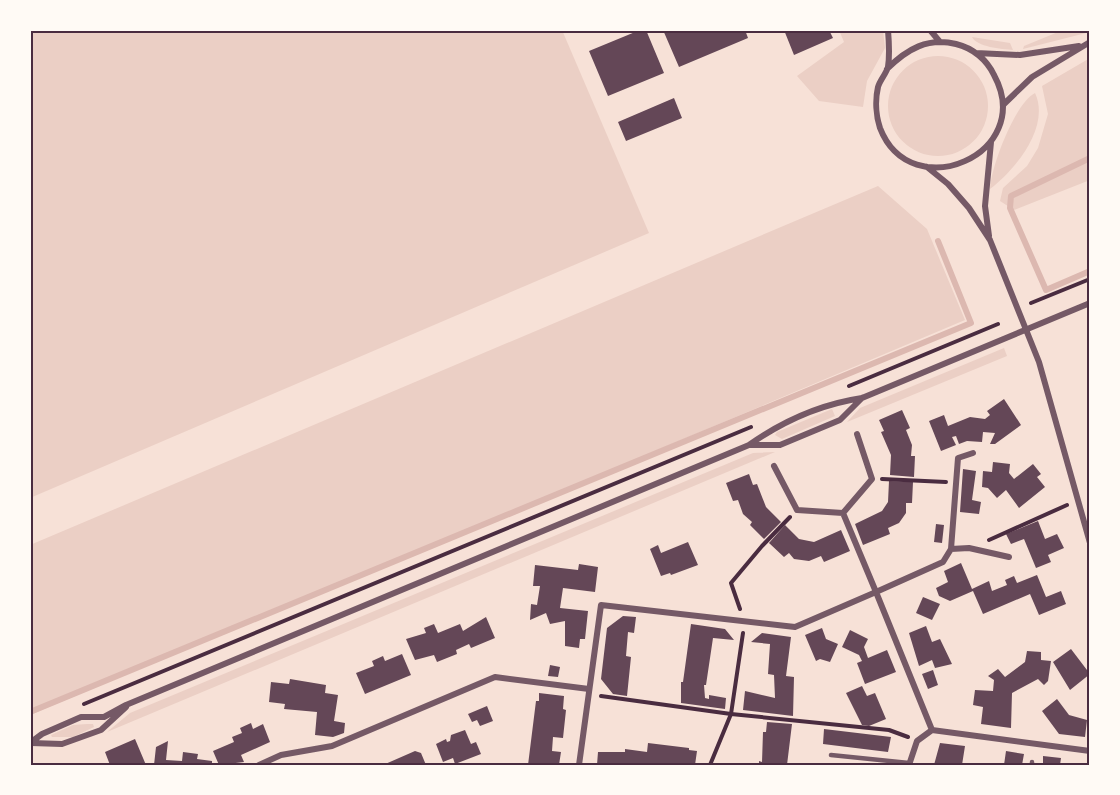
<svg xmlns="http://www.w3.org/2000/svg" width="1120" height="795" viewBox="0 0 1120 795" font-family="'Archivo Narrow',sans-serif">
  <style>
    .green { fill: #ebcfc5 }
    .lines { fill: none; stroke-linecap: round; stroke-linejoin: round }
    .stream { stroke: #dcb8b0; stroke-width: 6 }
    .building { fill: #644757 }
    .path { stroke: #4a2c40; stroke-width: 4 }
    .service { stroke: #755966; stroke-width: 4.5 }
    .minor { stroke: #755966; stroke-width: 6 }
    .neatline { fill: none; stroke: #4a2c40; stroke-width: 2 }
  </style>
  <rect width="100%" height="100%" fill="#f7e1d7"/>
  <path class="green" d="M30 30H562L649 233 30 498Z
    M839 30H883L885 48 867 81 863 107 819 101 797 76 844 42Z
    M1063 30 1090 32 1023 49 1024 46Z
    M972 37 1010 43 1013 50C1001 49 977 47 972 37Z
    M888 106a50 50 0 1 1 100 0a50 50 0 1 1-100 0Z
    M1090 58V180L1014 210 1000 201 1003 188 1027 166 1038 148 1048 114 1042 86Z
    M1035 93C1051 127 1014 171 990 189 991 167 1015 103 1035 93Z
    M878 186 927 229 965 320 30 715V545Z
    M1004 348 1007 356 847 422 860 408Z
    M832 409 835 416 782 439 775 435 777 432Z
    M775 452 107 732 130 713 753 453Z
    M87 724H93L94 727 73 737H52L51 735 73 725Z"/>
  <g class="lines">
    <path class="stream" d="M1090 158 1011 196 1010 208 1046 290 1090 271
      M30 712 971 323 938 241"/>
  </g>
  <path class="building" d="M640 30H646L664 73 608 96 589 51Z
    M663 30H745L748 38 679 67Z
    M784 30H829L833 38 794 55Z
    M674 98 682 118 626 141 618 122Z
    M1004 399 1021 425 995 444H990L995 433 983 432 982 442 967 441 959 444 956 436 952 437 956 445 941 451 929 421 944 415 948 426 970 417 985 419 990 415 987 411Z
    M902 410 910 428 906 430 912 445 911 456H915L914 477 890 475 891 455 881 432 884 431 879 420Z
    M993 462 1010 464 1009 473 1014 479 1033 464 1041 474 1037 477 1045 487 1019 508 1006 490 997 498 988 488 982 487 983 471 992 472Z
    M963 469 976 471 972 500 981 502 979 514 960 512Z
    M749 474 753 485 757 484 766 507 781 522 764 539 750 525 752 522 743 514 738 500 733 501 726 483Z
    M889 481 913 482 912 503H906V513L899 523 888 528 890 534 863 545 855 524 882 511 888 502Z
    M1038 521 1045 539 1057 534 1064 548 1048 555 1051 562 1036 568 1024 539 1011 544 1006 534Z
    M936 524 944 525 942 543 934 542Z
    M785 525 799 539 814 542 841 530 850 551 824 562 821 556 809 561 794 559 789 553 784 557 769 543Z
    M688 542 698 565 671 575 670 573 661 576 650 549 658 545 661 553Z
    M961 563 972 589 989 581 992 591 1007 585 1005 580 1014 576 1017 583 1037 575 1046 597 1061 591 1066 604 1039 615 1030 594 983 614 973 591 950 601 939 596 936 588 948 582 944 571Z
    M579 564 598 567 595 592 563 588 560 608 588 611 585 639H580L579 648 565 646V621L550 624 546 613 530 620 531 604 537 605 540 586H533L535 565 578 570Z
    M923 597 940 604 932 620 916 613Z
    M623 616 636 617 634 633 628 632 626 656 631 657 627 696 613 694 601 679 607 628Z
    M486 617 495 638 471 648 469 644 456 650 457 654 437 662 434 655 415 660 406 639 426 633 424 628 434 624 438 633 460 624 463 631Z
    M691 624 725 629 734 640 713 638 706 685H704L705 698 709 699V695L726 698 725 709 681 703V682H683Z
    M926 626 932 642 940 639 952 664 935 668 932 660 919 666 909 633Z
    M822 628 826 639 838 644 830 662 820 659 816 661 805 635Z
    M850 630 868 639 864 647 868 658 887 650 896 672 865 684 857 663 862 661 859 655 842 647Z
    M762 633 791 637 786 676 794 677 793 716 743 710 745 691 775 698 774 675 768 674 770 644 751 642Z
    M1071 649 1090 674 1070 690 1053 662Z
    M1027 651 1041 652V660L1051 661 1048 681 1044 685 1038 679 1012 693 1011 728 981 724 983 707 973 705 975 690 993 691 994 680 988 676 998 669 1005 677 1025 662Z
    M402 654 411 675 365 694 356 673 374 666 372 661 383 656 385 661Z
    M550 665 560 667 558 677 548 676Z
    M933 670 938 685 928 689 922 674Z
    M290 679 326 685 325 693 338 695 334 721 345 723 344 733 333 737 315 735 317 712 284 709 285 704 269 702 271 682 289 684Z
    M862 686 867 696 875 693 886 719 869 726 862 725 846 693Z
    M539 693 564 696 563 709 566 710 563 738 553 737 552 751 561 752 559 765H528L536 701H539Z
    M1057 699 1069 715 1087 720 1085 737 1059 734 1042 711Z
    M487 706 493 721 480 726 477 720 472 722 468 714Z
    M767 722 792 724 787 765H759V761L762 762 763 732H766Z
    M251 723 253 729 263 724 270 742 241 755 244 762 219 765 213 751 234 742 232 737 242 733 240 728Z
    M824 729 891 737 888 752 823 744Z
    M465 730 471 744 476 742 481 754 455 764 453 758 443 762 436 744 446 739 447 742 450 741 451 735Z
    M135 739 146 765H110L105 752Z
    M168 741 166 760 182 761 183 752 198 754 197 759 212 761V765H154L156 747Z
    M648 743 689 748V750L697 751 695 765H597L598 752H625V749L647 752Z
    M940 743 965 746 962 765H934Z
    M415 751 421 753 426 765H383Z
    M1006 751 1024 754 1022 765H1004Z
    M1043 756 1061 758 1060 765H1043Z"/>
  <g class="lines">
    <path class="path" d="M1031 303 1090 279
      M849 386 998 324
      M882 479 946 482
      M989 540 1067 505
      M740 609 731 583 762 546 790 517
      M601 696 731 714 889 730 908 737
      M84 704 751 427
      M710 765 731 714 743 633"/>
    <path class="service" d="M831 755 909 763
      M1032 765V762"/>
    <path class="minor" d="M930 30 940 42
      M976 53 1020 55 1079 46
      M887 69C907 49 928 37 956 44 973 48 987 60 994 75 1037 154 911 208 880 128 876 116 875 100 878 87 880 80 886 74 888 67 890 54 889 42 888 30
      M1003 105 1032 77 1090 42
      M927 167 948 184 969 208 990 240 1039 362 1090 543
      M989 236 985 206 991 142
      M750 445H780L840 420 862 398
      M774 466 797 510 843 513 872 479 857 434
      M843 513 876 592 943 562 951 549 969 548 1009 557
      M951 549 958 458 973 453
      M30 743 42 734 81 717H104L126 705 749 445C783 421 822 404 862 398L1090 303
      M31 743 62 744 101 730 126 707
      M259 765 281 755 332 746 495 677 589 689
      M579 765 601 605 795 627 876 592 932 730 1090 751
      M909 765 917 741 932 730"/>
  </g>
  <rect width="1120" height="795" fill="none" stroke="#fffaf5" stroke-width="63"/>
  <rect x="32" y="32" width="1056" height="732" class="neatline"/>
</svg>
